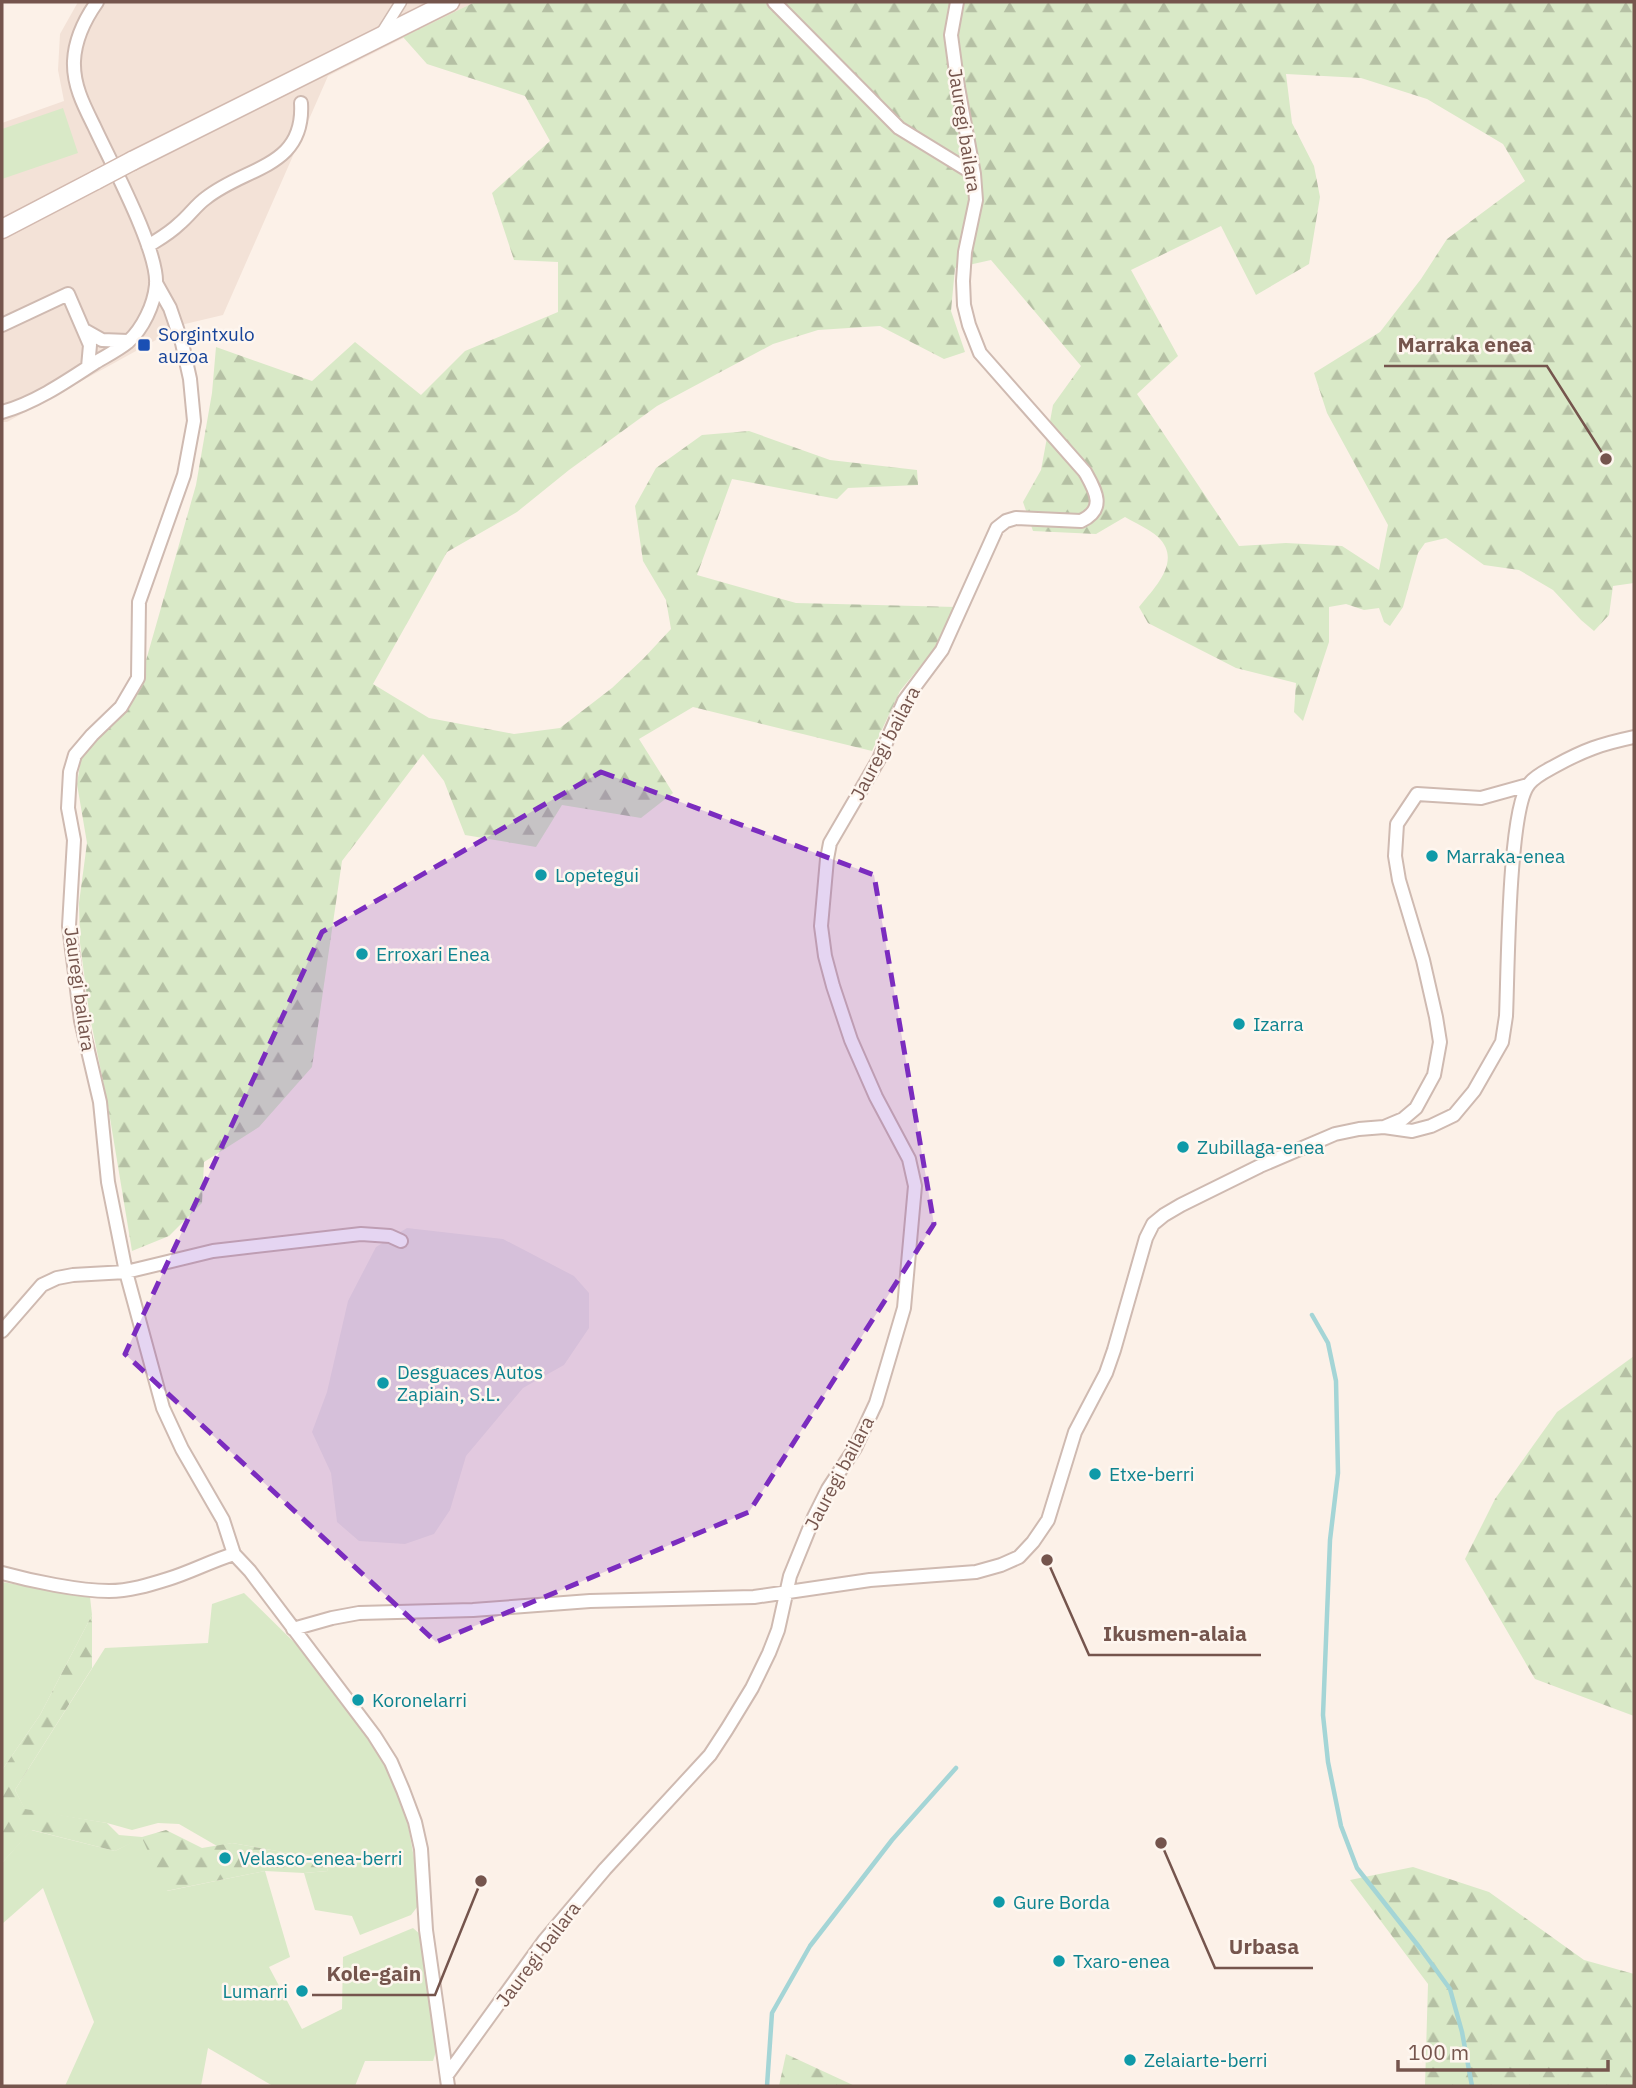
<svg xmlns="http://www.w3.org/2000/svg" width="1636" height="2088" viewBox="0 0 1636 2088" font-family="'IBM Plex Sans',sans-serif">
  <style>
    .residential { fill: #f3e2d7 }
    .industrial { fill: #ede5e1 }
    .grass { fill: #d9e9c7 }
    .forest { fill: url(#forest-firs); fill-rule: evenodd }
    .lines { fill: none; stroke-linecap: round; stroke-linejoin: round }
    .stream { stroke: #a4d5d6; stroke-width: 4.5 }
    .pedestrian-casing { stroke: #cfbab1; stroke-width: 13 }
    .minor-casing { stroke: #cfbab1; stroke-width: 16 }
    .secondary-casing { stroke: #d2b9af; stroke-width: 21 }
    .pedestrian { stroke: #fff; stroke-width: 10 }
    .minor { stroke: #fff; stroke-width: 12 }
    .secondary { stroke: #fff; stroke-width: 18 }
    .secondary-bridge-casing { stroke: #d2b9af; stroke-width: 21; stroke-linecap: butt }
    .secondary-bridge { stroke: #fff; stroke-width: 18 }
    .marked { fill: #7b2cbf; fill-opacity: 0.2; stroke: #7b2cbf; stroke-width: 5; stroke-dasharray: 14 9; stroke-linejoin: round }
    .transit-dot { fill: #1a4fb4; stroke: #fef6ef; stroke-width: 2.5 }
    .culture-dot { fill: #0f9aa8; stroke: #fef6ef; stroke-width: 2.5 }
    .labels { text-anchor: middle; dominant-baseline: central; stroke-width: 5; stroke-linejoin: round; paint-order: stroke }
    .street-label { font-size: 19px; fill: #75554d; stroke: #fef6ef }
    .transit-label { font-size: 19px; fill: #164399; stroke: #fef6ef; text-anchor: start }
    .culture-label { font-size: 19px; fill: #0d838f; stroke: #fef6ef; text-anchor: start }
    .leader { fill: none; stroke: #75554d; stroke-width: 2.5 }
    .callout-dot { fill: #75554d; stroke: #fef6ef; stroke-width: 2.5 }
    .callout-label { font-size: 21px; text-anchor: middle; font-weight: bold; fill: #75554d; stroke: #fef6ef; stroke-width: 5; stroke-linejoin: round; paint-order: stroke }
  </style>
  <defs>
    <pattern id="forest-firs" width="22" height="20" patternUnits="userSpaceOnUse" patternTransform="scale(1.75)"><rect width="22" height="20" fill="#d9e9c7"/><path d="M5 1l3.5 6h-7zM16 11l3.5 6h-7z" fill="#b5c0a4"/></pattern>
  </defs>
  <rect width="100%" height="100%" fill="#fcf1e8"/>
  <path class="residential" d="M78 2H475L328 76 223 315 185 324 7 422H2V123L64 101 58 70 60 34Z"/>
  <path class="industrial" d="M407 1228 503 1239 574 1276 589 1293V1328L564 1365 523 1388 466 1456 450 1510 434 1534 405 1544 359 1541 337 1522 331 1473 312 1432 327 1392 348 1301 376 1247Z"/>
  <path class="grass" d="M63 108 78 153 2 179V129Z
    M2 1582 90 1597 92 1615 40 1715 2 1770Z
    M244 1593 300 1648 359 1726 389 1771 406 1814 416 1869 418 1906 411 1915 360 1935 352 1916 315 1910 304 1873 328 1871 322 1853 300 1855 232 1843 217 1846 179 1824 158 1823 132 1830 107 1823 25 1810 15 1790 105 1648 208 1643 212 1604Z
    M31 1830 115 1851 142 1837 167 1891 265 1871 290 1957 269 1967 302 2029 342 2009 343 1957 413 1928 421 1935 438 2045 433 2061H365L355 2086H273L208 2048 201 2086H65L94 2022 43 1888 2 1924V1863Z"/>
  <path class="forest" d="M475 2H1634V583L1613 586 1609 615 1594 631 1581 620 1553 590 1519 570 1484 565 1446 538 1425 543 1418 553 1403 607 1390 626 1384 622 1379 608 1364 610 1346 604 1329 607V642L1303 721 1294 712 1296 683 1236 668 1148 623 1139 607C1154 588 1183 561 1158 537 1149 529 1135 523 1125 517L1096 534 1033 531 1023 502 1041 470 1053 405 1081 366 991 260 955 268 951 311 965 352 944 359 880 326 818 330 773 344 657 406 569 470 517 512 447 552 373 684 429 718 514 734 560 728 612 688 643 659 671 629 666 600 643 561 635 506 656 468 702 435 749 431 830 460 917 470 918 485 848 488 837 499 732 479 697 575 796 603 956 607 945 636 900 691 872 751 693 707 639 739 673 793 641 818 562 805 536 847 465 835 444 781 423 754 342 861 312 1067 259 1127 204 1162 202 1203 169 1236 132 1251 108 1106 89 1012 80 943 79 903 87 843 77 784 81 758 141 678 196 485 212 393 216 347 312 381 355 342 421 395 465 351 558 312V262L514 260 492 193 550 141 525 96 427 64 403 37ZM1286 74 1361 78 1427 99 1503 144 1525 181 1447 239 1421 279 1380 332 1314 373 1327 413 1388 525 1379 570 1342 546 1286 543 1239 546 1137 394 1178 356 1131 270 1221 226 1256 295 1309 264 1320 197 1314 166 1292 123Z
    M1634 1356V1716L1535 1679 1465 1559 1495 1499 1557 1412Z
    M92 1615V1668L15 1790 25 1809 107 1823 119 1835 142 1837 166 1830 202 1848 232 1843 300 1855 322 1853 328 1871 304 1873 265 1871 166 1891 142 1838 115 1851 32 1830 2 1863V1770L40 1715Z
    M1413 1867 1489 1892 1584 1960 1634 1974V2086H1425L1428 1984 1350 1880Z
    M786 2054 855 2086H779Z"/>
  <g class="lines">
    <path class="stream" d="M1312 1315 1328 1343 1336 1381 1338 1473 1330 1540 1323 1715 1328 1762 1341 1826 1357 1868 1420 1948 1450 1989 1462 2032 1472 2086
      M767 2086 772 2013 810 1946 892 1840 956 1768"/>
    <g class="pedestrian-casing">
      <path id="pedestrian" d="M381 34 401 2"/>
    </g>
    <g class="minor-casing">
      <path id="minor" d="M774 2 899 128 974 174
        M148 246C159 239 170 233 179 224 189 216 196 205 206 198 246 166 305 168 301 103
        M156 283 170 308 182 343 190 379 194 421 184 475 139 602 138 678 121 707 92 735 75 755 70 772 68 808 74 840 69 926 81 1021 100 1102 108 1182 126 1272 163 1408 182 1449 223 1520 234 1554 250 1571 374 1735 391 1762 403 1790 415 1822 421 1849 426 1930 448 2086
        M2 325 68 294 90 345 88 367
        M86 331 102 340 128 341
        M2 412C35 403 67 381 96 362 106 356 118 350 128 342 143 328 154 305 156 285 159 251 110 161 94 126 84 106 73 85 74 61 75 39 85 19 97 2
        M1384 1127 1403 1119 1416 1108 1434 1075 1440 1042 1436 1017 1423 960 1399 880 1395 856 1397 824 1417 794 1481 798 1528 785
        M2 1331 42 1285 57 1278 73 1275 126 1272 213 1251 361 1234 390 1236 401 1241
        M2 1573C31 1581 79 1591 109 1591 129 1591 149 1585 168 1579 191 1572 211 1561 234 1554
        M293 1629 332 1618 359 1613 473 1610 590 1601 754 1597 870 1580 976 1572 1001 1565 1019 1557 1033 1542 1048 1520 1075 1432 1106 1373 1114 1350 1146 1238 1153 1224 1164 1215 1181 1205 1260 1166 1335 1134 1359 1129 1384 1127 1412 1131 1431 1126 1454 1115 1474 1091 1502 1042 1506 1016C1508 975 1508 809 1529 784 1535 776 1546 771 1555 766 1584 750 1601 744 1634 737
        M447 2075 544 1941 605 1869 710 1755 727 1729 752 1688 769 1653 778 1630 790 1576 814 1517 828 1489 855 1448 876 1403 904 1308 915 1186 909 1159 876 1097 851 1040 833 986 825 956 821 926 827 859 830 843 879 759 904 701 942 650 997 528 1006 521 1016 518 1081 521C1107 509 1095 490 1085 472L980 353 969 325 964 305 963 281 965 252 976 200 974 174 958 87 951 35 957 2"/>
    </g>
    <g class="secondary-casing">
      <path id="secondary" d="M132 161 450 2
        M2 229 96 180"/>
    </g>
    <use href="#pedestrian" class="pedestrian"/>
    <use href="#minor" class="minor"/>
    <use href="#secondary" class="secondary"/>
    <g class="secondary-bridge-casing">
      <path id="secondary-bridge" d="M96 180 132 161"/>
    </g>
    <use href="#secondary-bridge" class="secondary-bridge"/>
  </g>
  <path class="marked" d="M601 772 874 875 934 1224 749 1512 436 1642 125 1354 322 932Z"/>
  <rect class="transit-dot" x="137" y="338" width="14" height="14" rx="3.5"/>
  <g class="culture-dot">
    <circle cx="1432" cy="856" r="7"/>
    <circle cx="541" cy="875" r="7"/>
    <circle cx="362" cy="954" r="7"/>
    <circle cx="1239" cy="1024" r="7"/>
    <circle cx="1183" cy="1147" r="7"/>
    <circle cx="383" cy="1383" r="7"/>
    <circle cx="1095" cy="1474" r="7"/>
    <circle cx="358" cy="1700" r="7"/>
    <circle cx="225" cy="1858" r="7"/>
    <circle cx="999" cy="1902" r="7"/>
    <circle cx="1059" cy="1961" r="7"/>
    <circle cx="302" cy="1991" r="7"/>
    <circle cx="1130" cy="2060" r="7"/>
  </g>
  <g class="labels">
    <g class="street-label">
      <text transform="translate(965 130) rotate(81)">Jauregi bailara</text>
      <text transform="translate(885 743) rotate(-62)">Jauregi bailara</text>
      <text transform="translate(80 989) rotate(82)">Jauregi bailara</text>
      <text transform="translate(839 1473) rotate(-62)">Jauregi bailara</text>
      <text transform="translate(538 1954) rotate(-53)">Jauregi bailara</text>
    </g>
    <g class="transit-label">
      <text x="158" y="334">Sorgintxulo<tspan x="158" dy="22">auzoa</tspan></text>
    </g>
    <g class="culture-label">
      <text x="1446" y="856">Marraka-enea</text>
      <text x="555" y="875">Lopetegui</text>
      <text x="376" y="954">Erroxari Enea</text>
      <text x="1253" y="1024">Izarra</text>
      <text x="1197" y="1147">Zubillaga-enea</text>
      <text x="397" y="1372">Desguaces Autos<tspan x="397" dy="22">Zapiain, S.L.</tspan></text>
      <text x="1109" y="1474">Etxe-berri</text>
      <text x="372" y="1700">Koronelarri</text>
      <text x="239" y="1858">Velasco-enea-berri</text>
      <text x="1013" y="1902">Gure Borda</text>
      <text x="1073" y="1961">Txaro-enea</text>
      <text x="288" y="1991" text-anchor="end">Lumarri</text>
      <text x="1144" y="2060">Zelaiarte-berri</text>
    </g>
  </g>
  <path class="leader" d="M1606 459L1547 366H1384M1047 1560L1089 1655H1261M1161 1843L1215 1968H1313M481 1881L435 1995H312"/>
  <g class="callout-dot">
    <circle cx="1606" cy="459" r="7"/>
    <circle cx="1047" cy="1560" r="7"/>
    <circle cx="1161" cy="1843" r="7"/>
    <circle cx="481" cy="1881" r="7"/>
  </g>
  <g class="callout-label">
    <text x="1465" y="352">Marraka enea</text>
    <text x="1175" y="1641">Ikusmen-alaia</text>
    <text x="1264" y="1954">Urbasa</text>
    <text x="374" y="1981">Kole-gain</text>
  </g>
  <rect width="1636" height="2088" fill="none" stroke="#75554d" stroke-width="7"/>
  <path d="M1398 2060v10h210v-10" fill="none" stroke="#75554d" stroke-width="3.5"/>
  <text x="1408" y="2060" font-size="21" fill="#75554d" stroke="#fef6ef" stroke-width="5" paint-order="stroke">100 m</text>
</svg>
